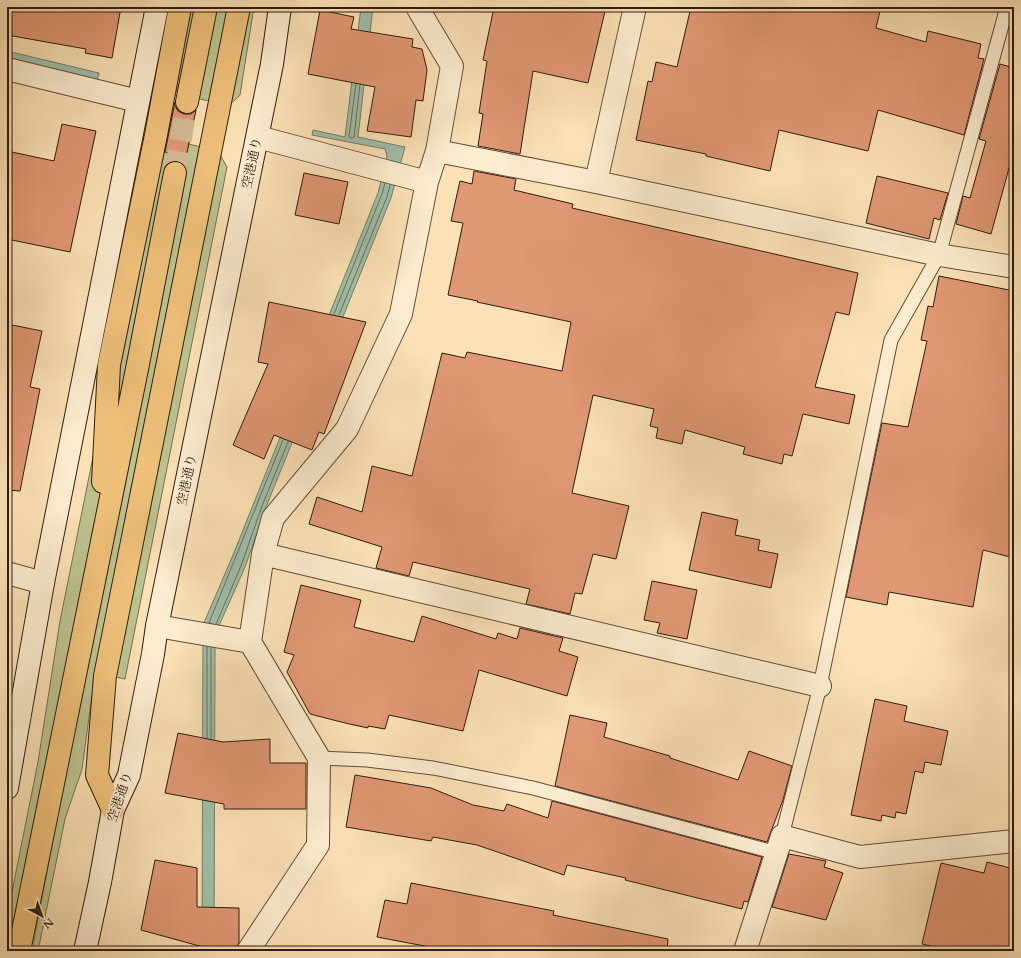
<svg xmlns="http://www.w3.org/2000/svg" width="1021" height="958" viewBox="0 0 1021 958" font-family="Cardo,'Noto Serif JP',serif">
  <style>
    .green { fill: #bcc38f; stroke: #757050 }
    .water { fill: #a0bea8; stroke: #727d6b }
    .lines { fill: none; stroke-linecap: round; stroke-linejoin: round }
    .shore { stroke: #676d5c; stroke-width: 1 }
    .building { fill: #e09773; stroke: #2e1c10 }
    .highway-tunnel { stroke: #d2ba94; stroke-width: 22; stroke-dasharray: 22 11; stroke-linecap: butt }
    .lane-casing { stroke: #614d39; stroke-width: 15 }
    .street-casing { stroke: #614d39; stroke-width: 24 }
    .secondary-casing { stroke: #2e1c10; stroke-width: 24 }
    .highway-casing { stroke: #2e1c10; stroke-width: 24 }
    .lane { stroke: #fceccf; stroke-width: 13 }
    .street { stroke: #fceccf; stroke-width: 22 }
    .secondary { stroke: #fceccf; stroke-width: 22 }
    .highway { stroke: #eec07a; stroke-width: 22 }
    .labels { text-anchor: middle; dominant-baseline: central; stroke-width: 3; stroke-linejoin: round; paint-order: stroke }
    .street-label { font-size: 13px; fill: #2e1c10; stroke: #fceccf }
  </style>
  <rect width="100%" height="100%" fill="#fbe1b5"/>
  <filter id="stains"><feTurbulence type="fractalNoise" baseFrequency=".005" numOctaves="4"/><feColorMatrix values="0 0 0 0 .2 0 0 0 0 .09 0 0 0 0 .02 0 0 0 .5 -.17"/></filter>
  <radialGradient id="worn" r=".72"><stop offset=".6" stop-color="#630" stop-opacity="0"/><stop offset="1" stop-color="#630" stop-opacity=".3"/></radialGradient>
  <path class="green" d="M184 7H254L240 95C237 98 234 102 230 103 221 106 185 95 175 91Z
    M168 139 218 151 227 167 125 679 95 673 82 769 65 819 38 951H32L67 764 48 761 8 951H7V917L38 762 60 621 155 149 159 144Z"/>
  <path class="water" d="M361 7H373L358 137 405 147 391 198 266 507 245 567 218 628 215 649 214 951H202L203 625 233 555 378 193 387 156 385 149 312 135 313 130 345 137Z
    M7 51 99 73 97 81 7 58Z"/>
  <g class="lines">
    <path class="shore" d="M356 84 349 136 350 138H352L354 137 360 85
      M334 314 382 194 385 183
      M339 315 387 197 390 185
      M209 623 283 440
      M216 624 241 566 262 506 288 442
      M207 738V647
      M211 739V648"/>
  </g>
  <path class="building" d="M9 7H121L112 58 85 53 86 49 7 35V18Z
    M494 7H606L588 83 533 71 520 154 478 146 483 114 479 113 487 61 483 60Z
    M691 7H881L876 28 926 42 928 31 981 44 978 58 984 59 964 135 878 110 868 151 779 130 770 171 706 156V154L636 140 648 81 652 82 656 62 677 67Z
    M320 10 354 17 351 29 413 39 412 47 422 49 427 70 423 101 416 100 411 137 367 131 375 87 308 74Z
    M1000 64 1014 68V150L991 234 956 224 963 196 970 198 986 141 979 139Z
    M175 102V106L178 111 184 114H191L196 110 186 157 165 152Z
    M62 124 96 131 70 252 7 239V151L54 161Z
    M474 171 516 179 514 190 573 204 572 208 858 273 849 315 836 312 815 387 855 395 849 424 803 414 792 456 784 454 782 464 743 454 745 447 685 430 682 444 656 438 658 428 650 426 654 409 593 395 572 493 629 506 616 559 593 554 582 594 575 593 570 614 526 604 530 589 413 562 409 576 376 568 382 547 309 524 317 497 362 512 372 466 412 476 442 353 465 358 467 352 562 371 571 322 477 302 478 301 448 295 463 223 451 221 460 181 472 184Z
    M304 173 348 182 339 224 295 215Z
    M877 176 948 193 940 220 934 218 929 239 866 223Z
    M939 276 1014 291V558L983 550 973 607 889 592 887 605 846 597 882 423 908 427 927 341 921 340 928 306 933 307Z
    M269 302 366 322 324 434 319 432 312 450 274 435 264 459 233 445 268 364 258 362Z
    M7 324 42 331 30 387 40 389 20 491 7 490Z
    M702 512 738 520 735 535 760 540 758 550 778 554 771 588 689 570Z
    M652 581 697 590 687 639 657 633 660 623 644 620Z
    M301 585 361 600 354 627 414 642 422 616 496 639 498 633 517 639 520 628 563 638 559 651 578 657 567 696 479 670 463 731 389 715 385 729 368 726V728L345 723 310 714 287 672 294 655 284 652Z
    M875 699 907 706 904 721 948 731 941 765 925 762 923 773 915 771 906 814 896 812 895 818 882 815 881 821 851 815Z
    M570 715 607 723 604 737 670 756V758L738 780 749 751 792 766 783 800 767 842 555 786Z
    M178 733 223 742 270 739V763H306V809H224V804L165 793Z
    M355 775 431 788 473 805 504 811 507 804 548 818 552 801 762 857 748 902 744 901 742 909 625 880 626 878 567 865 564 875 477 845 433 837 431 841 346 827Z
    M789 854 826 861 824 867 843 873 826 920 772 907Z
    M155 860 197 868V907L239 908V942L236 951 214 950 141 930Z
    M987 862 1014 869V951H952L922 944 941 863 984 873Z
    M411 883 554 911 553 915 668 939 667 951H451L377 937 385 900 407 904Z"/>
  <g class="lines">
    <path class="highway-tunnel" d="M175 173 187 102"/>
    <g class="lane-casing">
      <path id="lane" d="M319 758 367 760 433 768 533 788 777 853
        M782 836 820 686 891 340 939 255 1007 7"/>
    </g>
    <g class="street-casing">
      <path id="street" d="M7 69 138 101
        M258 137 427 182
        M437 151 596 182 939 255 1014 267
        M596 182 635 7
        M263 554 820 686
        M7 573 43 583
        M157 626 250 642
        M248 951 318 845 319 758 250 642 263 554 273 518 347 429 401 314 427 182 437 151 452 66 417 7
        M745 951 782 836 860 857 1014 841"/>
    </g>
    <g class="secondary-casing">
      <path id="secondary" d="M7 788 43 583 157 7
        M85 951 100 882 113 810 129 775 153 654 157 626 272 64 280 7"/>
    </g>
    <g class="highway-casing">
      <path id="highway" d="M187 102 206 7
        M103 482 109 365 156 135 180 7
        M113 810 97 775 105 676 127 567 239 7
        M19 951 137 369 175 173"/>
    </g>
    <use href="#lane" class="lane"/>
    <use href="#street" class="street"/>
    <use href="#secondary" class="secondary"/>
    <use href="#highway" class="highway"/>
  </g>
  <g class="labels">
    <g class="street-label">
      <text transform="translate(252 163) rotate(-78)">空港通り</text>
      <text transform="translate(187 480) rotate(-78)">空港通り</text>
      <text transform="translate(120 797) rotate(-71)">空港通り</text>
    </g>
  </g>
  <rect width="1021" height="958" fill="none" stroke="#fbe1b5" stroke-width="24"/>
  <rect x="8" y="8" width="1005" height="942" fill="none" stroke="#2e1c10" stroke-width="2"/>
  <rect x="12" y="12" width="997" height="934" fill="none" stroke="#2e1c10"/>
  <g transform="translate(42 916) rotate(139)" stroke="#fceccf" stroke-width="3" paint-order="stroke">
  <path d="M0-3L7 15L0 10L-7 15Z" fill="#2e1c10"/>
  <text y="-6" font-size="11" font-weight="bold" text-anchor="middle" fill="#2e1c10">N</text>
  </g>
  <rect width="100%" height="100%" filter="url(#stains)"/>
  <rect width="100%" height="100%" fill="url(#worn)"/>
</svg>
